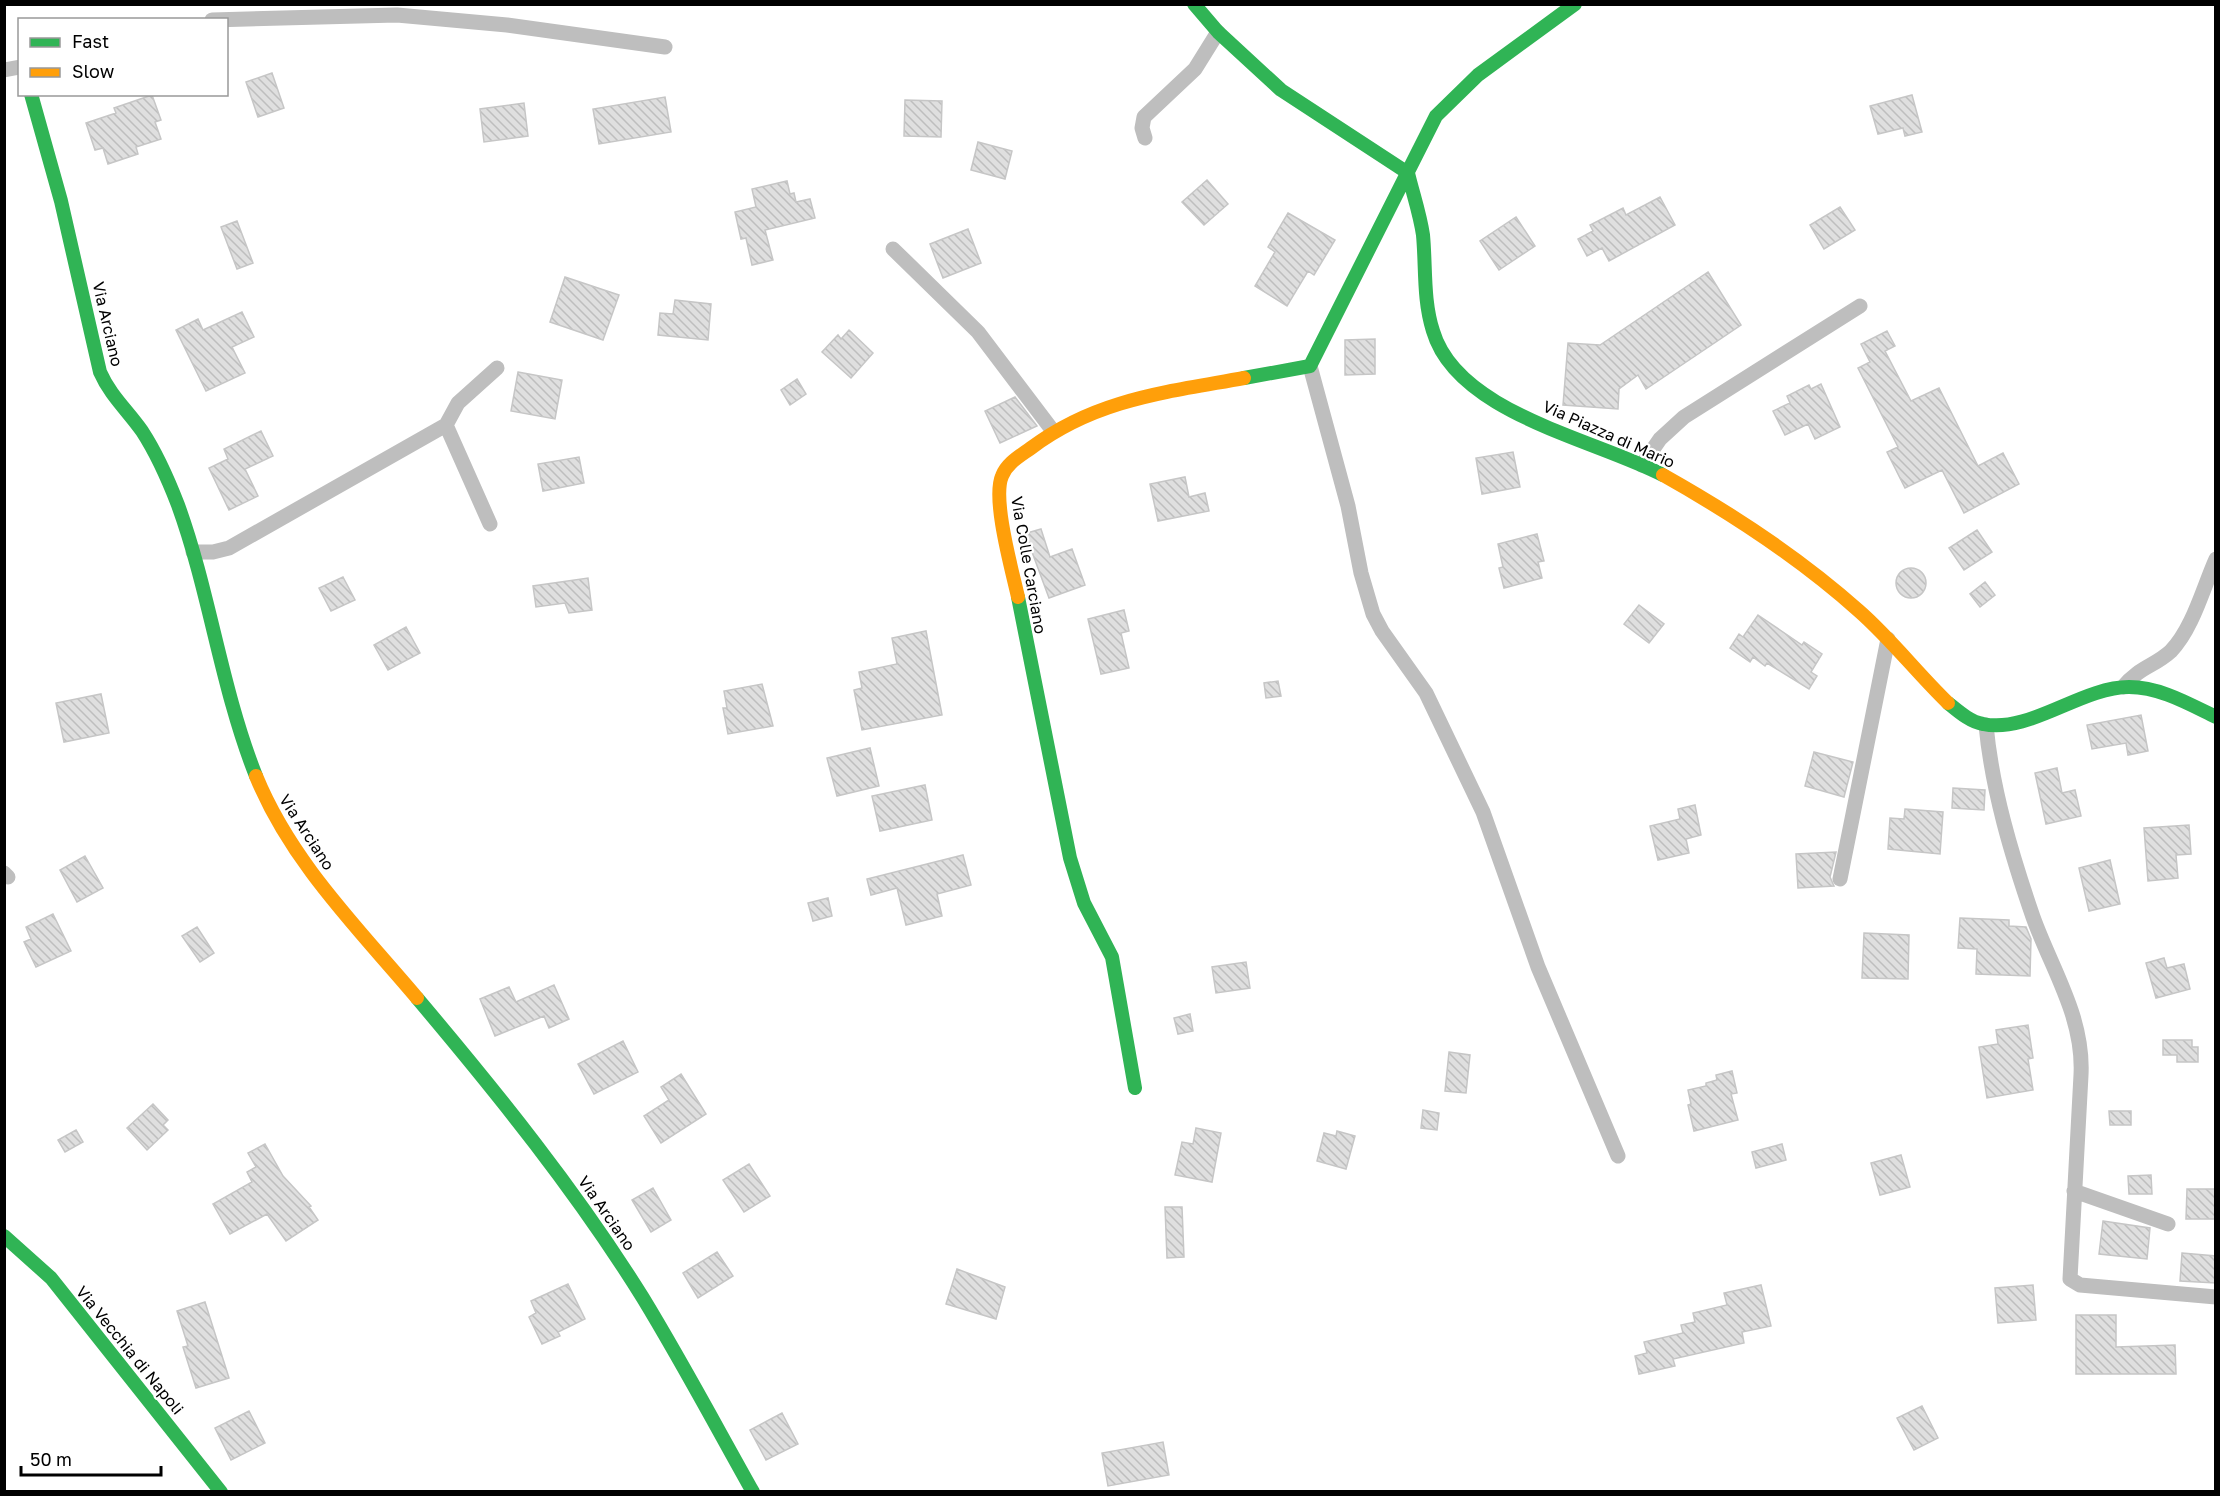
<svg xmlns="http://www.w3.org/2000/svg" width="2220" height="1496" viewBox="0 0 2220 1496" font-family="'Golos Text',sans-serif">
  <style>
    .building { fill: url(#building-back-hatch); stroke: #c6c6c6; stroke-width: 1.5 }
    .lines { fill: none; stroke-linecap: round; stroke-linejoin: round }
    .street { stroke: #bebebe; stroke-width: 15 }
    .fast { stroke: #30b455; stroke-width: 14 }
    .slow { stroke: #ff9f0a; stroke-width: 14 }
    .labels { text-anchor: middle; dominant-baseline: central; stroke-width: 4.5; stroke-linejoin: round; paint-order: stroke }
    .street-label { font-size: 16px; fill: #000; stroke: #fff }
  </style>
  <defs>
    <pattern id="building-back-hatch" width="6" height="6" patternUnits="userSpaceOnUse" patternTransform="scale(1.5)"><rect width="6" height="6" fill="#dfdfdf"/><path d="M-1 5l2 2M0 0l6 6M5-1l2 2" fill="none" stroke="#bebebe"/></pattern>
  </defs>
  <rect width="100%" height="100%" fill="#fff"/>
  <path class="building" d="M272 73 284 108 258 117 246 82Z
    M152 95 161 120 155 122 161 139 136 147 138 154 108 164 103 148 95 150 86 123 116 113 114 108Z
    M1912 95 1922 132 1905 136 1903 128 1878 134 1870 106Z
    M665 97 671 132 599 144 593 109Z
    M905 100 942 101 941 137 904 136Z
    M524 103 528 136 484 142 480 109Z
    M978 142 1012 151 1005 179 971 170Z
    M1207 180 1228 204 1204 225 1182 202Z
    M787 181 790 194 794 193 796 202 810 199 815 218 765 230 773 260 752 265 746 238 741 239 735 212 756 207 752 189Z
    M1660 197 1675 225 1609 261 1602 248 1587 256 1578 239 1593 231 1590 225 1623 208 1626 215Z
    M1840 207 1855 230 1824 249 1810 225Z
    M1288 213 1335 240 1314 275 1308 271 1287 306 1255 286 1275 252 1268 247Z
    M1516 217 1535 246 1499 270 1480 241Z
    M237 221 253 263 237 269 221 227Z
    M968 229 981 263 943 278 930 244Z
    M1708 272 1741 325 1646 389 1638 375 1619 389 1618 409 1563 405 1568 343 1600 345Z
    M565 277 619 295 603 340 550 322Z
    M675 300 711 304 708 340 658 335 660 313 673 314Z
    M242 312 254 337 232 347 245 373 206 391 176 330 198 319 203 330Z
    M849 330 873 353 851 378 822 352 838 335 841 339Z
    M1887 331 1895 346 1885 351 1911 401 1939 388 1978 466 2003 453 2019 484 1964 513 1942 470 1905 488 1887 452 1898 447 1858 368 1870 362 1861 344Z
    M1375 339V374L1345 375V340Z
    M518 372 562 380 555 419 511 411Z
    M797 379 806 394 790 405 781 390Z
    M1821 384 1840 427 1815 439 1808 424 1785 435 1773 411 1790 403 1787 396 1809 385 1811 389Z
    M1015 397 1037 426 1000 443 985 411Z
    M261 431 273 456 245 469 258 496 229 510 209 468 228 459 224 449Z
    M1513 452 1520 487 1482 494 1476 458Z
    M579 457 584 483 543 491 538 464Z
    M1185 477 1189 497 1205 493 1209 511 1158 521 1150 484Z
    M1041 529 1050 557 1072 549 1085 585 1049 598 1032 552 1025 554 1020 535Z
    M1977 530 1992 552 1964 570 1949 548Z
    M1537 534 1544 561 1538 562 1542 578 1504 588 1499 568 1503 567 1498 544Z
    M1896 583a15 15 0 1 1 30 0a15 15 0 1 1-30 0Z
    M343 577 355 600 331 611 319 588Z
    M588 578 592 610 569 613 565 603 536 607 533 586Z
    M1985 582 1995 595 1980 607 1970 594Z
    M1639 605 1664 624 1649 643 1624 624Z
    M1124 610 1129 631 1121 633 1129 668 1101 674 1088 619Z
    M1758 615 1802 645 1804 642 1822 654 1811 672 1817 676 1809 689 1767 663 1765 666 1753 657 1750 662 1730 648 1739 634 1743 637Z
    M406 627 420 653 388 670 374 645Z
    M926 631 942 715 862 730 854 690 862 688 859 672 897 664 892 638Z
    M1278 681 1281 696 1266 698 1264 683Z
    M762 684 773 726 728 734 723 708H727L724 691Z
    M101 694 109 733 64 742 56 703Z
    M2141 715 2148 751 2128 755 2126 743 2092 749 2087 725Z
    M870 748 879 786 837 796 827 758Z
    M1814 752 1853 762 1844 797 1805 786Z
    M2057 768 2062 793 2075 790 2081 816 2046 824 2035 773Z
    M925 785 932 820 880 831 872 796Z
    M1953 788 1985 790 1984 810 1952 808Z
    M1695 805 1701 835 1686 839 1689 853 1658 860 1650 826 1680 819 1678 809Z
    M1905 809 1943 812 1940 854 1888 849 1890 818 1904 819Z
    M2189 825 2191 854 2176 855 2178 878 2148 881 2144 828Z
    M1836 852 1830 877 1834 886 1798 888 1796 854Z
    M963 855 971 885 937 894 942 916 906 925 897 888 871 895 867 879Z
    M85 856 103 888 77 902 60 870Z
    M2110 860 2120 904 2089 911 2079 868Z
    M828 898 832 916 813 921 808 903Z
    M53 914 71 951 36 967 24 942 31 939 26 927Z
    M1960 918 2009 920V926L2026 927 2031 939 2030 976 1976 974 1977 949 1958 948Z
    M197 927 214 953 200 962 182 936Z
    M1864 933 1909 935 1908 979 1862 978Z
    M2164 958 2167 968 2184 964 2190 989 2156 998 2146 963Z
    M1246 962 1250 988 1216 993 1212 967Z
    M554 985 569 1019 549 1028 544 1016 495 1036 480 999 509 987 516 1002Z
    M1190 1014 1193 1031 1178 1034 1174 1018Z
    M2028 1025 2033 1058 2028 1059 2033 1090 1987 1098 1979 1047 1998 1044 1996 1030Z
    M2163 1040H2192V1047H2198V1062H2177V1055H2163Z
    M623 1041 638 1072 594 1094 578 1064Z
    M1449 1052 1470 1055 1466 1093 1445 1091Z
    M1732 1071 1737 1093 1731 1094 1738 1120 1694 1131 1688 1105 1691 1104 1688 1090 1706 1086V1083L1717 1080 1716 1075Z
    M681 1074 706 1114 661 1143 644 1116 669 1100 661 1087Z
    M153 1104 168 1120 163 1125 168 1130 147 1150 127 1128Z
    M1423 1110 1439 1113 1437 1130 1421 1128Z
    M2109 1111H2131V1125H2110Z
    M1196 1128 1221 1133 1212 1182 1175 1175 1182 1142 1193 1144Z
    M76 1130 83 1142 65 1152 58 1140Z
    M1337 1131 1355 1136 1346 1169 1317 1161 1324 1133 1336 1136Z
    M265 1144 283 1176 311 1206 309 1207 318 1220 286 1241 267 1214 230 1234 213 1204 252 1182 247 1172 256 1167 248 1153Z
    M1782 1144 1786 1160 1756 1168 1752 1152Z
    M1901 1155 1910 1187 1880 1195 1871 1163Z
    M749 1164 770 1196 744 1212 723 1180Z
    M2151 1175 2152 1194H2129L2128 1176Z
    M653 1188 671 1220 651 1232 632 1200Z
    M2187 1189H2216V1219H2186Z
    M1165 1207H1182L1184 1257 1167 1258Z
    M2103 1221 2150 1228 2147 1259 2099 1254Z
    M717 1252 733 1276 698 1298 683 1273Z
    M2182 1253 2216 1256V1283L2180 1281Z
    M957 1269 1005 1287 996 1319 946 1304Z
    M568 1284 585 1319 558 1332 560 1336 542 1344 529 1317 536 1313 531 1301Z
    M1761 1285 1771 1326 1742 1332 1744 1343 1673 1359 1675 1366 1639 1374 1635 1356 1647 1353 1644 1342 1683 1333 1681 1325 1695 1322 1693 1313 1727 1305 1724 1293Z
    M2033 1285 2036 1320 1998 1323 1995 1288Z
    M205 1302 229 1378 196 1388 183 1347 188 1346 177 1311Z
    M2076 1315H2116V1347L2175 1345 2176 1374H2076Z
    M1922 1406 1938 1438 1914 1450 1897 1418Z
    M249 1411 265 1443 231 1460 215 1428Z
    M782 1413 798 1444 766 1460 750 1430Z
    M1163 1442 1169 1475 1108 1486 1102 1453Z"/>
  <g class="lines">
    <path class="street" d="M212 20 397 15 507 25 665 47
      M4 70 20 67
      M1145 138 1142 128 1144 117 1195 69 1218 32
      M893 249 978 332 1053 431
      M1310 366 1348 506 1361 573 1373 614 1382 631 1426 693 1483 812 1538 967 1618 1156
      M446 425 458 403 497 368
      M1642 465 1660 439 1684 417 1860 306
      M193 552H213L229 548 446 425 490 524
      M2123 687C2139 667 2155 666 2171 651 2193 628 2203 588 2216 559
      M1986 725C1992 790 2012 856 2033 917 2052 970 2084 1017 2081 1075L2070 1279 2080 1285 2216 1297
      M4 873 8 877
      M1840 879 1888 639
      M2074 1191 2168 1224"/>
    <path class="fast" d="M1194 4 1218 32 1281 90 1408 173C1413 194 1420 214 1423 235 1426 267 1423 300 1433 331 1457 413 1594 439 1663 475
      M31 94 61 201 100 372C110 395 128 411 142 431 157 454 168 479 178 505 210 593 221 688 256 776
      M1244 378 1310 366 1436 116 1478 75 1575 4
      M1018 597 1070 858 1084 903 1112 957 1135 1088
      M1948 703C1958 711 1970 722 1983 724 2029 734 2081 687 2129 687 2160 687 2189 704 2216 717
      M417 998C498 1094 577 1192 643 1298 682 1362 717 1428 753 1492
      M4 1236 51 1278 221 1492"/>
    <path class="slow" d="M1663 475C1729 512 1802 560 1859 611 1891 639 1917 673 1948 703
      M1018 597C1012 570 992 499 1002 476 1007 463 1020 456 1031 448 1096 399 1167 392 1244 378
      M256 776C291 862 358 928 417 998"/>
  </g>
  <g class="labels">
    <g class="street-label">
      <text transform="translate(108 324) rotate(77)">Via Arciano</text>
      <text transform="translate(1609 434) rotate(24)">Via Piazza di Mario</text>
      <text transform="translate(1029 565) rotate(80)">Via Colle Carciano</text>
      <text transform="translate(307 832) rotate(57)">Via Arciano</text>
      <text transform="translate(607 1213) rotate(55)">Via Arciano</text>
      <text transform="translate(130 1350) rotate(51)">Via Vecchia di Napoli</text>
    </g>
  </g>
  <rect width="2220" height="1496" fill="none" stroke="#000000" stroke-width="12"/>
  <rect x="18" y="18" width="210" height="78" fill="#ffffff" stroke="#999999" stroke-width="1.5"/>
  <rect x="30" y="38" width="30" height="9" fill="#30b455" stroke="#999999" stroke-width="1.5"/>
  <text x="72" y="48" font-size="18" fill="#000000">Fast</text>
  <rect x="30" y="68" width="30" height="9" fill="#ff9f0a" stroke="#999999" stroke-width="1.5"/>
  <text x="72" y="78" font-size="18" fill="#000000">Slow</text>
  <path d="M21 1466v9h140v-9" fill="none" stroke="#000000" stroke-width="3"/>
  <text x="30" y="1466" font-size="18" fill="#000000" stroke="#ffffff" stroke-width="4.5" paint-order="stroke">50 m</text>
</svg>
